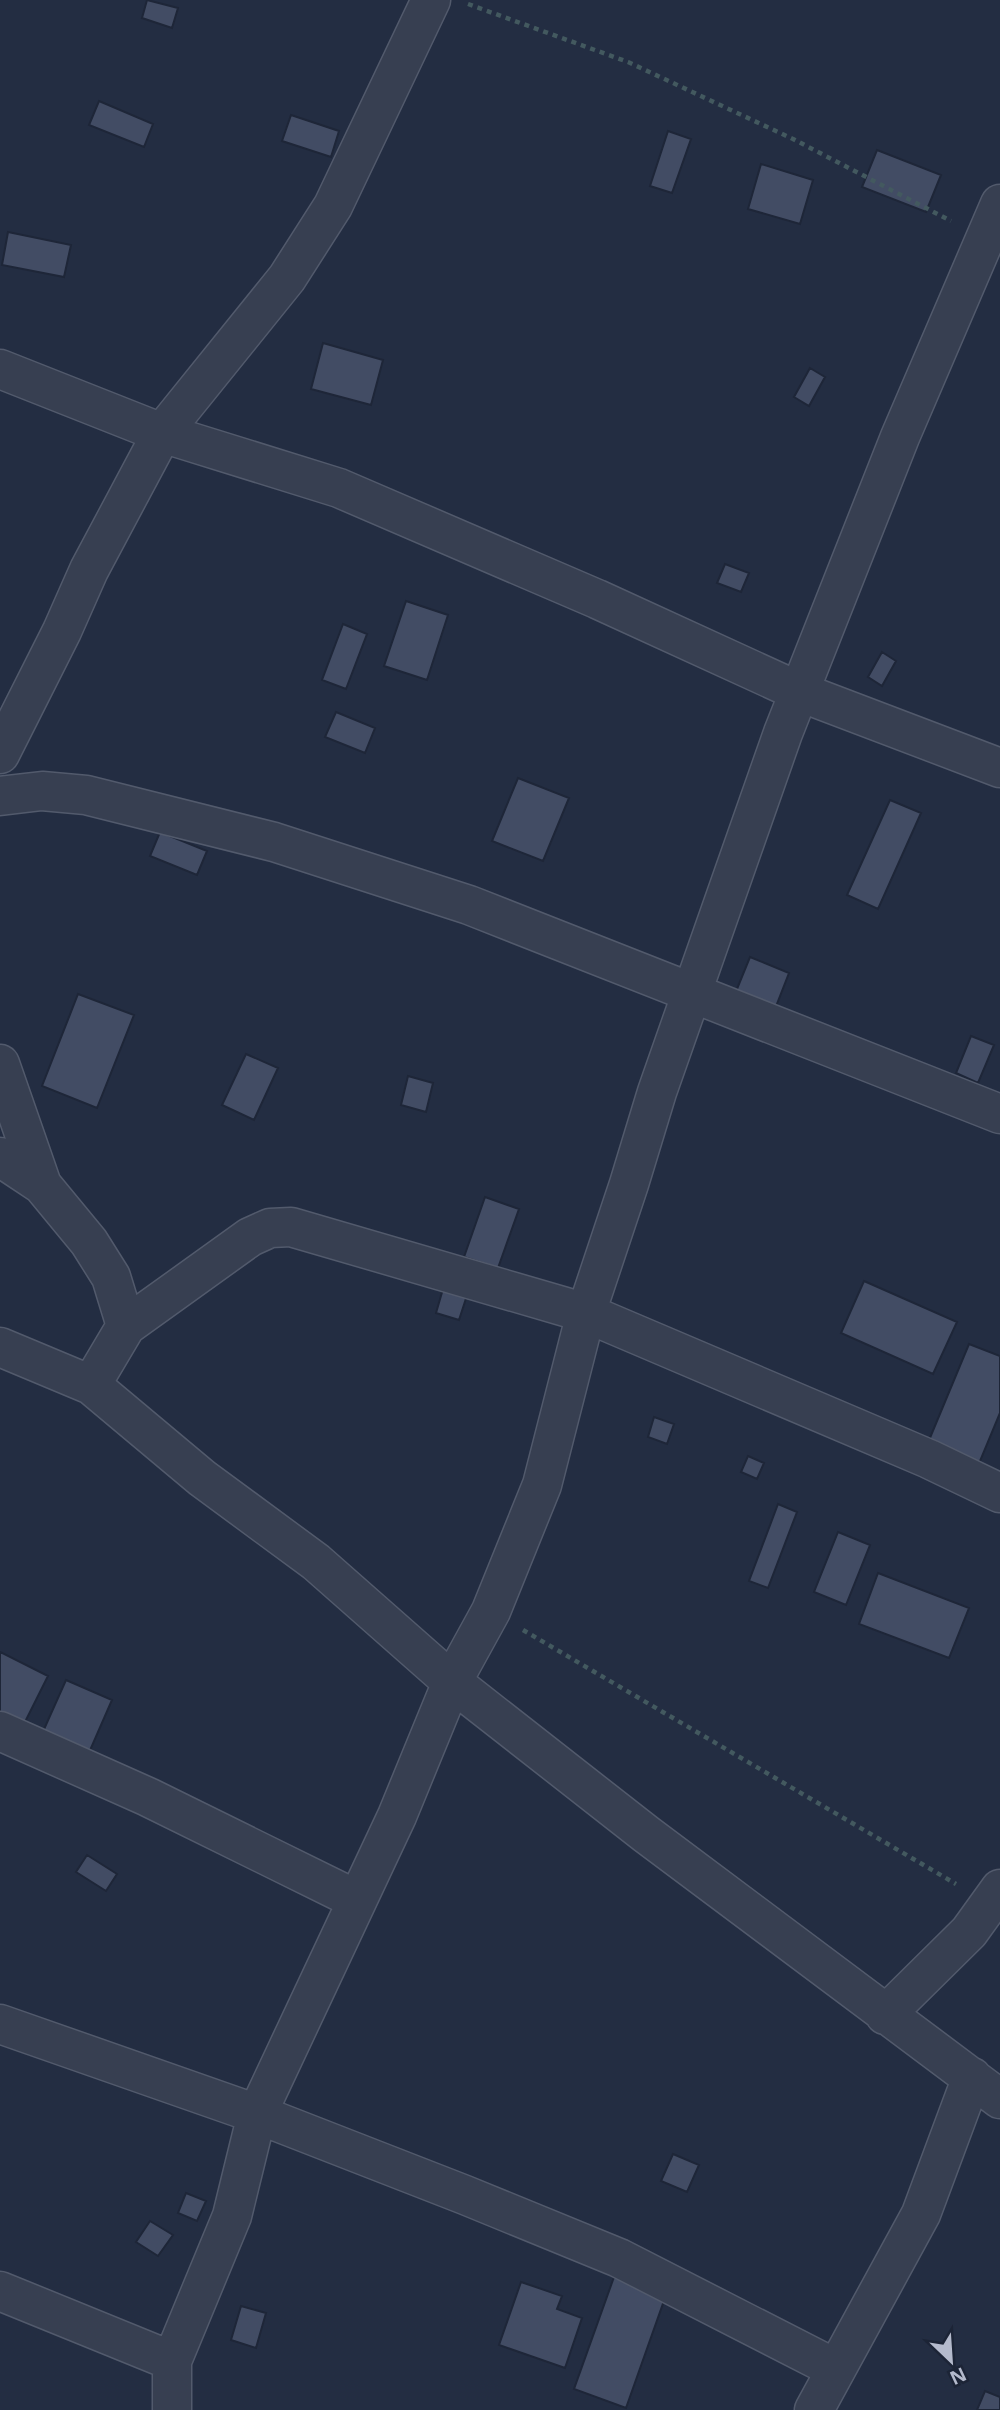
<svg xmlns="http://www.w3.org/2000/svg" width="1000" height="2410" viewBox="0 0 1000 2410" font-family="'Open Sans',sans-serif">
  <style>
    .building { fill: #424c64; stroke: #1e2638; stroke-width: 2 }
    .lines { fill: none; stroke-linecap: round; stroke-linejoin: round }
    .minor-casing { stroke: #525a6c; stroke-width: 41 }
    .path { stroke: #43595f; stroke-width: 4.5; stroke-dasharray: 5 5; stroke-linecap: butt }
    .minor { stroke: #373f51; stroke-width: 38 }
  </style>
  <rect width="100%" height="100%" fill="#232d42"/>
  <path class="building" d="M147 0 178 8 172 28 142 18Z
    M99 101 153 124 144 147 89 125Z
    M291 115 339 131 331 157 282 141Z
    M668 131 691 139 672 193 650 186Z
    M877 150 941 175 926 212 862 187Z
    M761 164 813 180 800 224 748 209Z
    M8 232 71 245 64 277 2 265Z
    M323 343 383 360 371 405 311 389Z
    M810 368 825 377 809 406 794 397Z
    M725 564 749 573 741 592 717 583Z
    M406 601 448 615 427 680 384 666Z
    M343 624 367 634 346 689 322 680Z
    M882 652 896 661 882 686 868 677Z
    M336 712 375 728 365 753 325 737Z
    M518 778 569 798 543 861 492 841Z
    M890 800 921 813 878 909 847 895Z
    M160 832 207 851 197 875 150 856Z
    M750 957 789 973 768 1027 728 1011Z
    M78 994 134 1015 97 1108 42 1086Z
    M971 1036 994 1045 978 1083 956 1073Z
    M246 1054 278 1068 254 1120 222 1105Z
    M408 1076 433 1083 426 1112 401 1105Z
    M485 1197 519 1209 498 1268 464 1257Z
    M447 1275 471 1283 459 1320 436 1313Z
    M864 1281 957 1322 933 1374 841 1333Z
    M969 1344 1000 1356V1413L978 1466 927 1445Z
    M654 1417 674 1424 667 1444 648 1437Z
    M748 1456 764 1463 757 1479 741 1472Z
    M778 1504 797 1512 768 1588 749 1581Z
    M838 1532 870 1545 846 1605 814 1592Z
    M878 1573 969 1608 949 1658 859 1624Z
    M0 1652 48 1676 22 1728 0 1717Z
    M66 1680 112 1700 88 1755 41 1736Z
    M87 1855 117 1874 106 1891 76 1872Z
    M673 2154 699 2165 687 2192 661 2181Z
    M186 2193 206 2201 197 2221 178 2213Z
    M150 2221 173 2235 158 2256 136 2242Z
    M614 2277 666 2295 626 2408 574 2389Z
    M521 2282 562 2296 557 2309 582 2318 565 2368 499 2345Z
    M241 2306 266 2313 256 2348 231 2340Z
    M985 2391 1000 2397V2410H977Z"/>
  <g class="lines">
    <g class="minor-casing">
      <path id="minor" d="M0 369 162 433 339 488 597 599 800 692 1000 768
        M0 754 62 631 89 570 162 433 287 278 333 206 431 0
        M0 796 42 791 86 795 274 842 469 905 1000 1114
        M0 1064 42 1185
        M0 1157 42 1185 89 1242 111 1277 126 1326 91 1385
        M126 1326 250 1237 270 1228 291 1227 586 1313 929 1459 1000 1493
        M0 1347 91 1385 202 1478 316 1562 452 1682 646 1834 1000 2099
        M0 1731 148 1797 357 1900
        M885 2015 969 1932 1000 1889
        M0 2024 257 2114 465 2195 619 2258 836 2369
        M0 2291 172 2361
        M172 2410V2361L232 2216 257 2114 397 1816 452 1682 491 1611 542 1485 586 1313 629 1184 657 1092 783 733 900 437 1000 204
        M814 2410 921 2214 972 2077"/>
    </g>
    <path class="path" d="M468 4 628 62 793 139 951 221
      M523 1630 956 1884"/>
    <use href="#minor" class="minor"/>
  </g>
  <g transform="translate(951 2361) rotate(155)" stroke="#1c2436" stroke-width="5" paint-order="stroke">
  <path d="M0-5L12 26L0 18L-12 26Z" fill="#b4bacc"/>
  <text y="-10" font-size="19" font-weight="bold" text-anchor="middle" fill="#b4bacc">N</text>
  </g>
</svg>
